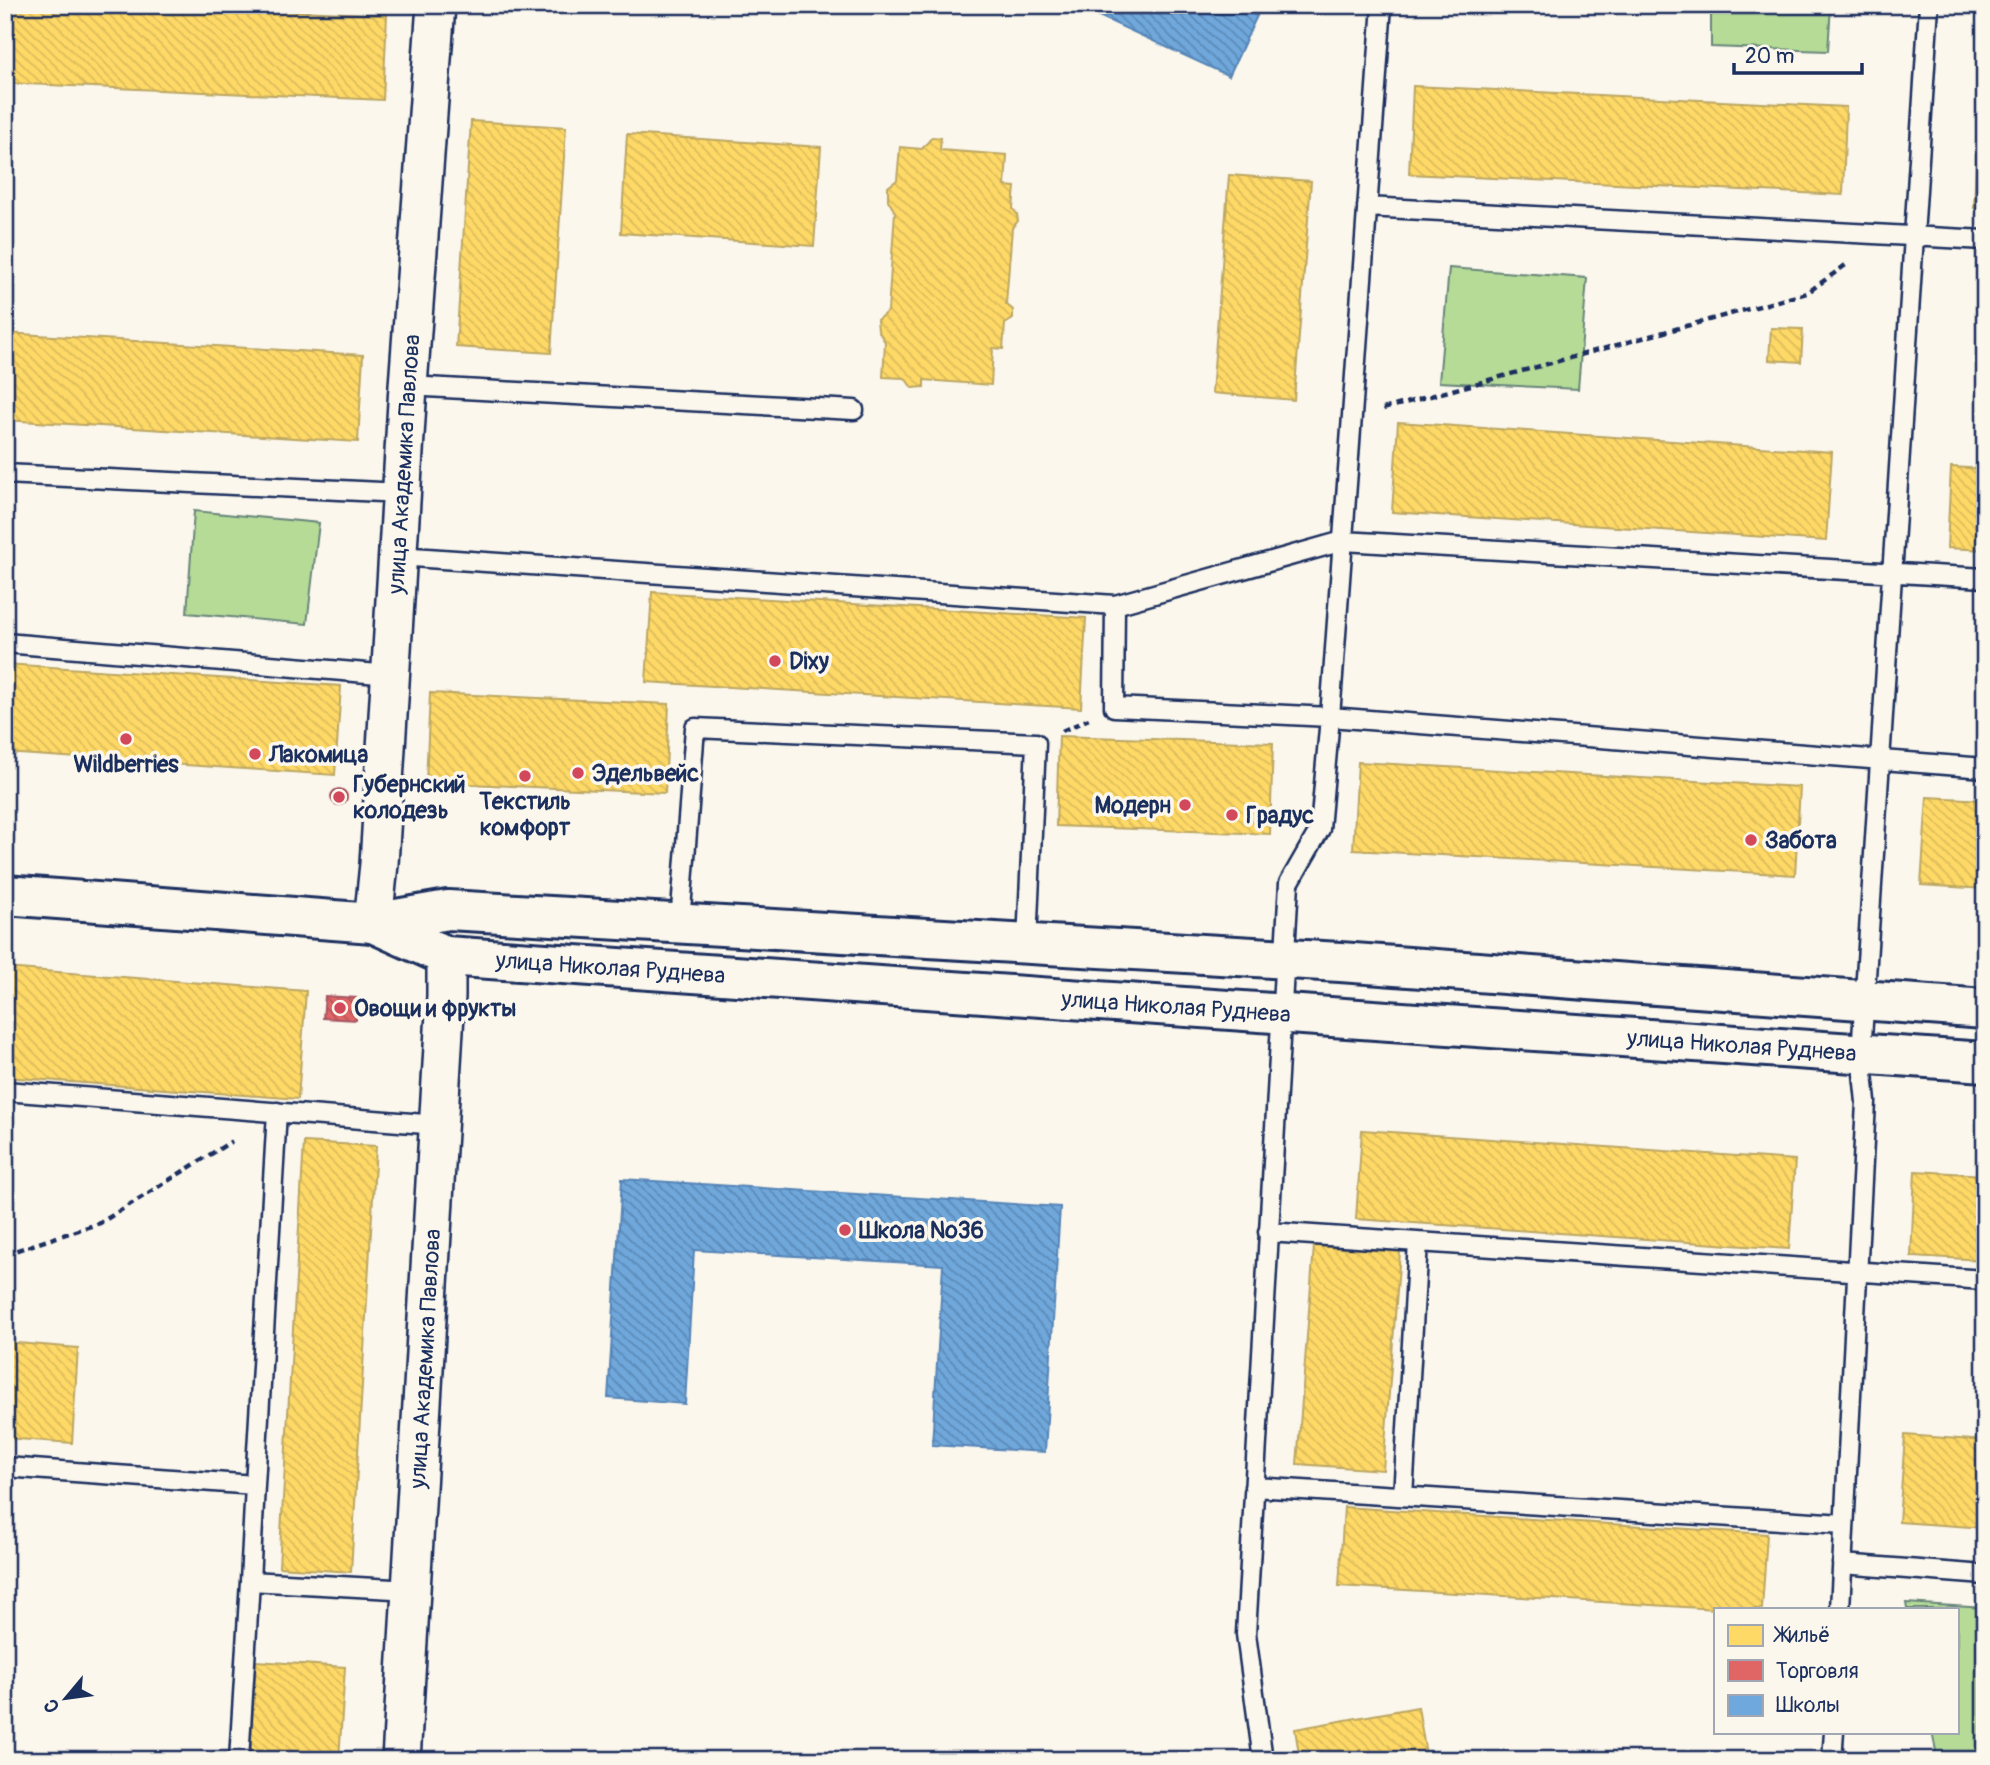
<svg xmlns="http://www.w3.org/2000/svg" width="1990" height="1765" viewBox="0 0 1990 1765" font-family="Pangolin,sans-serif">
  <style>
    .park { fill: #b5db97; stroke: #68857a; stroke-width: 2 }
    .homes { fill: url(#homes-back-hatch); stroke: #bba664; stroke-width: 2 }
    .shops { fill: url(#shops-back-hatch); stroke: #a55664; stroke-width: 2 }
    .schools { fill: url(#schools-back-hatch); stroke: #5684b6; stroke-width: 2 }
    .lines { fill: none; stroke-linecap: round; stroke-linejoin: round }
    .service-casing { stroke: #1b2f5e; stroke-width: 23 }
    .minor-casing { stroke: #1b2f5e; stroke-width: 42 }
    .tertiary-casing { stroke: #1b2f5e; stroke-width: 44 }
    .path { stroke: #1b2f5e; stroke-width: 4.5; stroke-dasharray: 7 5; stroke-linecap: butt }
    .service { stroke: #fbf7ec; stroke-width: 18 }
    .minor { stroke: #fbf7ec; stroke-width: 37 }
    .tertiary { stroke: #fbf7ec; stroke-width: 38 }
    .poi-dot { fill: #d1495b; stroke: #fbf7ec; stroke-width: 2.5 }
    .labels { text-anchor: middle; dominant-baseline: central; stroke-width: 7; stroke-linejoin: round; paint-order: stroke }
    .street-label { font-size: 23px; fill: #1b2f5e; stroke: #fbf7ec }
    .poi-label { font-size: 23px; font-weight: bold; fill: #1b2f5e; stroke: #fbf7ec; text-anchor: start }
  </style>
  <defs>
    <pattern id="homes-back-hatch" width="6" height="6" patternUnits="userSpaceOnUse" patternTransform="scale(1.75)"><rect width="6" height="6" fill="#ffd966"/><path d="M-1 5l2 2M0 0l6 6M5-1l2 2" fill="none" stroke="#dabb5b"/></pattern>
    <pattern id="shops-back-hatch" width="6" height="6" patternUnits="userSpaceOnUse" patternTransform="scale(1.75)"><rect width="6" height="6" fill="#e06666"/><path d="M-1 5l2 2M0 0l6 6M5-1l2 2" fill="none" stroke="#b55457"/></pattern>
    <pattern id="schools-back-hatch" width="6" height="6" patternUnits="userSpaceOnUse" patternTransform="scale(1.75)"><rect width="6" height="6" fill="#6fa8dc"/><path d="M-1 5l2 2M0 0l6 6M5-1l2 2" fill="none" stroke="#5a89b6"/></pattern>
  </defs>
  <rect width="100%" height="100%" fill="#fbf7ec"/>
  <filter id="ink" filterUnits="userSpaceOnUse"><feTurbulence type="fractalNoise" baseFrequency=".0143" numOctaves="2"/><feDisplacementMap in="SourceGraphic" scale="14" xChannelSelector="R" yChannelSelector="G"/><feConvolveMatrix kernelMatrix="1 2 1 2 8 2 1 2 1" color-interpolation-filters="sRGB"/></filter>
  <g filter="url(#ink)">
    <path class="park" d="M1711 5H1831L1828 51 1711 47Z
      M1449 268 1587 278 1578 389 1439 382Z
      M194 511 319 523 307 624 187 613Z
      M1906 1603 1985 1608V1760H1938L1932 1732H1957V1609H1907Z"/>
    <path class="homes" d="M5 5H166L387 15 383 100 5 83Z
      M1413 86 1846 107 1843 195 1409 174Z
      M471 121 566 127 551 353 456 347Z
      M1978 122H1985V209L1974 208Z
      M627 134 821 147 814 246 621 233Z
      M932 137 941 138 940 150 1007 155 1005 186 1015 187 1013 209 1017 214 1018 221 1012 228 1006 304 1013 310V319L1005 324 1003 349 993 348 991 385 924 380V387L912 388 905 378 883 377 885 342 878 330 877 320 888 311 895 212 888 200V187L897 180 900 147 922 149Z
      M1229 175 1311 181 1294 400 1212 393Z
      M1771 328 1803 329 1801 362 1769 360Z
      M5 333 363 355 358 442 5 420Z
      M1398 422 1832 452 1826 541 1392 512Z
      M1951 467 1985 469V550L1947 548Z
      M652 592 1086 618 1081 708 646 682Z
      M5 664 341 686 335 775 5 753Z
      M430 693 669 704 665 793 426 782Z
      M1059 736 1273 743 1270 834 1056 826Z
      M1358 762 1800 787 1795 875 1353 850Z
      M1927 797 1985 800V889L1921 885Z
      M5 968 306 991 298 1099 5 1077Z
      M1362 1130 1795 1160 1789 1249 1356 1219Z
      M304 1142 376 1146 351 1572 279 1567Z
      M1915 1171 1985 1175V1260L1911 1256Z
      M1314 1246 1400 1252 1383 1470 1297 1464Z
      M5 1342 78 1348 72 1443 5 1438Z
      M1905 1435 1985 1441V1528L1899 1522Z
      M1344 1507 1767 1534 1762 1609H1717L1339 1586Z
      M256 1661 345 1667 339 1760H250Z
      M1418 1707 1427 1760H1300L1295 1729Z"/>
    <path class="shops" d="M331 797a8 8 0 1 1 16 0a8 8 0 1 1-16 0Z
      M325 996 357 998 356 1020 323 1018Z"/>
    <path class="schools" d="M1075 5H1262L1229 76Z
      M622 1179 1060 1207 1045 1452 932 1445 943 1265 694 1250 685 1404 608 1398Z"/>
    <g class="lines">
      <g class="service-casing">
        <path id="service" d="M1367 207 1985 240
          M408 386 854 410
          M5 474 402 493
          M398 556 1115 605 1114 707 1330 717 1985 768
          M1115 605 1343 541 1985 578
          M5 643 391 675
          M680 923 695 728 1036 743 1027 943
          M5 1091 438 1125
          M1268 1232 1985 1280
          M5 1467 255 1485 250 1581
          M255 1485 277 1112
          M1254 1487 1844 1524
          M1403 1496 1418 1242
          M1842 1564 1985 1575
          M1840 1609 1866 1102 1861 1054 1929 5
          M239 1760 250 1581 411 1590
          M1263 1760 1246 1634 1289 883 1320 829 1330 717 1382 5
          M1832 1760 1834 1732"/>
      </g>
      <g class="minor-casing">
        <g id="minor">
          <path id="s1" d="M373 923 379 864 408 386 436 5"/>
          <path id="s2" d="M401 1760 446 996V956"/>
        </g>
      </g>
      <g class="tertiary-casing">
        <g id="tertiary">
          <path d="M5 895 373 923 448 910 1340 962 1985 1009"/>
          <path id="s3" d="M373 923 446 956 1985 1062"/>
        </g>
      </g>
      <path class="path" d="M1383 409 1807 293 1847 264
        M1062 731 1089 719
        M5 1254 100 1223 232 1141"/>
      <use href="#service" class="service"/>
      <use href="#minor" class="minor"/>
      <use href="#tertiary" class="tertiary"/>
    </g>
  </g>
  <g class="poi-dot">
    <circle cx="775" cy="661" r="7"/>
    <circle cx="126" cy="739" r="7"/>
    <circle cx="255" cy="754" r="7"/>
    <circle cx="578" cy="773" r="7"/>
    <circle cx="525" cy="776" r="7"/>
    <circle cx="339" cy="797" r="7"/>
    <circle cx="1185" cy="805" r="7"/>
    <circle cx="1232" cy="815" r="7"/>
    <circle cx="1751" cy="840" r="7"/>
    <circle cx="340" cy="1008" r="7"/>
    <circle cx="845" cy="1230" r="7"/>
  </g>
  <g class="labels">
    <g class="street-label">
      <text stroke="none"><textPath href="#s1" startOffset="460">улица Академика Павлова</textPath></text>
      <text stroke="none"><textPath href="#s3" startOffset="245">улица Николая Руднева</textPath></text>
      <text stroke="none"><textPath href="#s3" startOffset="812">улица Николая Руднева</textPath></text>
      <text stroke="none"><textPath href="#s3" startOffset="1379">улица Николая Руднева</textPath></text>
      <text stroke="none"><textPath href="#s2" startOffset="402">улица Академика Павлова</textPath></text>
    </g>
    <g class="poi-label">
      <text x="789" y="661">Dixy</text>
      <text x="269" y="754">Лакомица</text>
      <text x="126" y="764" text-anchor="middle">Wildberries</text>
      <text x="592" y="773">Эдельвейс</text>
      <text x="353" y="784">Губернский<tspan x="353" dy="26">колодезь</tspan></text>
      <text x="525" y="801" text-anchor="middle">Текстиль<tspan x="525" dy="26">комфорт</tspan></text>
      <text x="1171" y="805" text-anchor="end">Модерн</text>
      <text x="1246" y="815">Градус</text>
      <text x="1765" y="840">Забота</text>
      <text x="354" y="1008">Овощи и фрукты</text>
      <text x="859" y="1230">Школа №36</text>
    </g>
  </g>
  <rect width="1990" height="1765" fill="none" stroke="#fbf7ec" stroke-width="28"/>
  <rect x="14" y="14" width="1962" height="1737" fill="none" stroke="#1b2f5e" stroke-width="2.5" filter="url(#ink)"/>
  <rect x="1714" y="1608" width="245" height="126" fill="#fbf7ec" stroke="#a1a7b3" stroke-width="2"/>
  <rect x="1728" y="1625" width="35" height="21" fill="#ffd966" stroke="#a1a7b3" stroke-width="2"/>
  <text x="1776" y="1642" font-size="21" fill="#1b2f5e">Жильё</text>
  <rect x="1728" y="1660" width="35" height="21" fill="#e06666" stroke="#a1a7b3" stroke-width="2"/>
  <text x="1776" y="1678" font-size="21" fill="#1b2f5e">Торговля</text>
  <rect x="1728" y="1695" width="35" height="21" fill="#6fa8dc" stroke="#a1a7b3" stroke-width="2"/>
  <text x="1776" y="1712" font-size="21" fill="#1b2f5e">Школы</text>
  <g transform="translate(66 1698) rotate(241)" stroke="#fbf7ec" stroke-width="5" paint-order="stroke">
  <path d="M0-5L12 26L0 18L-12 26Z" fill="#1b2f5e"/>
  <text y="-10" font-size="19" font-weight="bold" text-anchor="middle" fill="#1b2f5e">С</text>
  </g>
  <path d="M1734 63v10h128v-10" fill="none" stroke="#1b2f5e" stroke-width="3.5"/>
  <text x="1745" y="63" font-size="21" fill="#1b2f5e" stroke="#fbf7ec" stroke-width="5" paint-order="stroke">20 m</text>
</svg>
